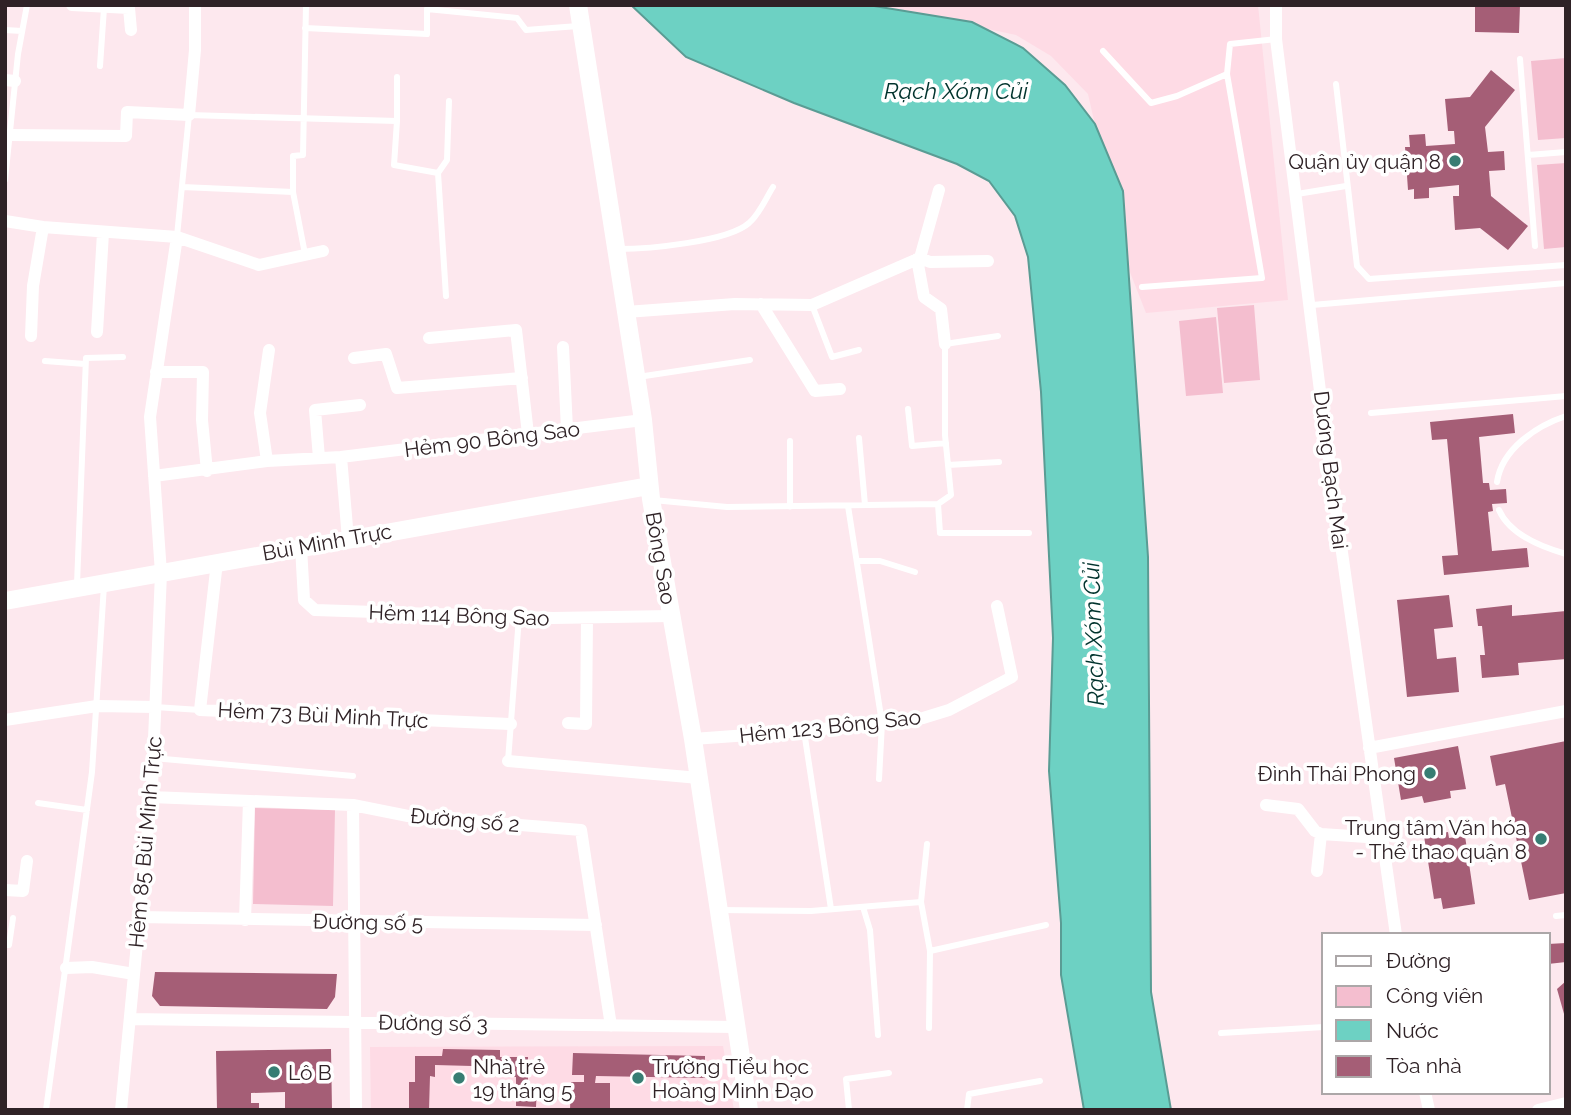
<svg xmlns="http://www.w3.org/2000/svg" width="1571" height="1115" viewBox="0 0 1571 1115" font-family="Raleway,sans-serif">
  <style>
    .built { fill: #fedbe5 }
    .green { fill: #f4becf }
    .water { fill: #6dd1c3; stroke: #5a9c94; stroke-width: 2 }
    .building { fill: #a55e76 }
    .lines { fill: none; stroke-linecap: round; stroke-linejoin: round }
    .lane { stroke: #fff; stroke-width: 6 }
    .street { stroke: #fff; stroke-width: 12 }
    .secondary { stroke: #fff; stroke-width: 18 }
    .poi-dot { fill: #377d73; stroke: #fff; stroke-width: 2.5 }
    .labels { text-anchor: middle; dominant-baseline: central; stroke-width: 7; stroke-linejoin: round; paint-order: stroke }
    .poi-label { font-size: 21px; fill: #2f2226; stroke: #fff; text-anchor: end }
    .street-label { font-size: 21px; fill: #2f2226; stroke: #fff }
    .water-label { font-size: 23px; font-style: italic; fill: #01332d; stroke: #fff }
  </style>
  <rect width="100%" height="100%" fill="#fde8ee"/>
  <path class="built" d="M809 5H1258L1288 300 1146 313 1126 262 1088 94 1051 56 1016 35 960 23Z
    M723 1046 734 1110H371L370 1047Z"/>
  <path class="green" d="M1566 58V138L1538 140 1531 61Z
    M1566 163V247L1544 249 1537 165Z
    M1254 305 1260 380 1224 383 1217 308Z
    M1216 317 1223 393 1186 396 1179 321Z
    M255 808 335 810 333 906 253 904Z"/>
  <path class="water" d="M631 5H868L972 22 1023 48 1065 85 1095 124 1123 191 1148 557 1151 992 1171 1110H1084L1061 975V923L1049 771 1053 638 1041 392 1028 257 1015 216 989 181 957 164 794 103 686 57Z"/>
  <path class="building" d="M1475 5H1520L1519 33 1475 32Z
    M1491 70 1515 90 1485 127 1488 152 1504 151 1505 170 1489 171 1491 196 1528 226 1508 250 1480 228 1455 230 1453 196H1459V185L1429 188V198L1414 199V189L1408 190 1405 147H1410L1409 135 1425 134 1426 146 1455 144 1454 131H1448L1445 99 1470 97Z
    M1513 414 1515 433 1479 437 1483 483H1489L1490 490 1506 489 1507 503 1492 504 1493 511 1488 512 1492 551 1527 548 1529 567 1444 575 1442 556 1458 555 1447 439 1432 440 1430 422Z
    M1449 595 1453 627 1434 629 1437 659 1456 657 1459 692 1407 697 1397 600Z
    M1512 605V616L1566 611V659L1518 663 1519 675 1482 678 1480 655H1485L1482 626H1478L1476 609Z
    M1566 741V893L1529 900 1505 784 1496 786 1490 756Z
    M1458 746 1466 789 1450 791 1451 798 1424 803 1422 796 1401 800 1394 758Z
    M1448 832 1449 838 1465 836 1475 904 1443 909 1441 898 1434 899 1424 836Z
    M1566 943V962L1548 964V944Z
    M155 972 337 974 335 997 327 1009 160 1006 152 996Z
    M1566 981V1021L1557 989Z
    M331 1049 332 1110H285V1092L251 1093V1103H259V1110H217L216 1051Z
    M443 1049 500 1050V1057H528V1086H537L536 1107 516 1106V1077H509V1067L435 1065V1077L430 1076 429 1110H409V1082H415V1056H442Z
    M573 1053 705 1056V1078L596 1076 595 1083H610V1110H570L571 1082H584V1075H572Z"/>
  <g class="lines">
    <path class="lane" d="M305 28 427 34V9L517 18 526 30 578 26
      M5 30 22 31
      M1103 51 1151 103 1177 96 1227 74
      M1520 59 1535 246
      M100 66 104 8
      M1336 84 1357 266 1369 279 1566 265
      M397 121V77
      M1528 155 1566 152
      M438 173 447 160 449 101
      M5 180 18 54 27 5
      M182 187 293 192
      M1297 194 1346 186
      M177 236 189 115 397 121 394 165 438 173 446 296
      M618 249C647 249 728 242 749 223 759 215 766 198 773 187
      M305 254 293 192V156L303 155 306 5
      M1142 287 1262 278 1227 74 1230 44 1276 39
      M812 305 832 357 859 350
      M1312 305 1566 283
      M45 361 85 364
      M638 377 750 360
      M908 409 912 446 946 443
      M1371 413 1566 396
      M859 438 865 505
      M790 441V507
      M948 465 999 462
      M1497 482C1502 449 1536 426 1566 416
      M653 500 727 507 938 504 940 533H1029
      M938 504 951 495 945 435V344L998 336
      M848 506 882 723 879 779
      M1499 510C1510 535 1541 547 1566 554
      M857 561H880L915 572
      M77 584 86 358 123 357
      M155 707 200 710
      M804 731 831 909
      M153 758 353 776
      M508 761 519 617
      M38 803 87 810
      M921 902 927 844
      M863 907 870 930 878 1035
      M720 910 811 911 921 902 930 951 929 1028
      M1556 916 1566 915
      M5 945H9L13 918
      M930 951 1046 925
      M1221 1033 1324 1027
      M46 1110 92 772 104 585
      M849 1110 846 1079 889 1073
      M967 1110 969 1094 1040 1081"/>
    <path class="street" d="M72 5 129 8 131 30
      M1276 5V39L1326 439 1396 935
      M5 80 15 81
      M10 135 126 136 127 112 189 115 195 50V5
      M5 221 43 227 33 286 31 336
      M43 227 177 237 259 265 323 251
      M920 258 939 190
      M917 259 924 297 941 309 945 344
      M761 304 815 391 840 389
      M626 312 735 304 812 305 920 258 930 262 988 261
      M97 332 103 233
      M429 338 516 330 528 434
      M563 347 567 429
      M354 358 386 354 397 388 522 378
      M156 372H203L202 420 207 471
      M341 457 643 420
      M319 458 315 410 360 405
      M267 461 260 413 269 350
      M154 476 267 461 341 457 348 539
      M301 547 304 600 315 610 553 618 671 616
      M217 562 200 710 511 724
      M5 720 97 706 155 707
      M568 723 586 724 587 618
      M693 739 804 731 923 718 949 710 1012 677 997 606
      M1369 748 1566 711
      M508 761 699 778
      M151 797 353 805 408 816 581 830 611 1026
      M353 805 356 1110
      M1266 805 1298 809 1315 831 1321 834 1382 838
      M1317 871 1321 834
      M5 890 23 891 27 861
      M139 917 596 925
      M245 920 249 801
      M66 968 92 967 134 974
      M130 1019 736 1027
      M1425 1092 1429 1110
      M121 1110 152 787 161 573 150 417 177 237
      M1538 1110 1566 1103"/>
    <path class="secondary" d="M578 5 643 420 651 499 693 739 749 1110
      M5 601 649 486"/>
  </g>
  <g class="poi-dot">
    <circle cx="1455" cy="161" r="7"/>
    <circle cx="1430" cy="773" r="7"/>
    <circle cx="1541" cy="839" r="7"/>
    <circle cx="274" cy="1072" r="7"/>
    <circle cx="459" cy="1078" r="7"/>
    <circle cx="638" cy="1078" r="7"/>
  </g>
  <g class="labels">
    <g class="poi-label">
      <text x="1441" y="161">Quận ủy quận 8</text>
      <text x="1416" y="773">Đình Thái Phong</text>
      <text x="1527" y="827">Trung tâm Văn hóa<tspan x="1527" dy="24">- Thể thao quận 8</tspan></text>
      <text x="473" y="1066" text-anchor="start">Nhà trẻ<tspan x="473" dy="24">19 tháng 5</tspan></text>
      <text x="652" y="1066" text-anchor="start">Trường Tiểu học<tspan x="652" dy="24">Hoàng Minh Đạo</tspan></text>
      <text x="288" y="1072" text-anchor="start">Lô B</text>
    </g>
    <g class="street-label">
      <text transform="translate(492 439) rotate(-7)">Hẻm 90 Bông Sao</text>
      <text transform="translate(1331 470) rotate(83)">Dương Bạch Mai</text>
      <text transform="translate(327 542) rotate(-10)">Bùi Minh Trực</text>
      <text transform="translate(661 558) rotate(80)">Bông Sao</text>
      <text transform="translate(459 615) rotate(2)">Hẻm 114 Bông Sao</text>
      <text transform="translate(323 715) rotate(3)">Hẻm 73 Bùi Minh Trực</text>
      <text transform="translate(830 726) rotate(-6)">Hẻm 123 Bông Sao</text>
      <text transform="translate(465 820) rotate(5)">Đường số 2</text>
      <text transform="translate(145 842) rotate(-85)">Hẻm 85 Bùi Minh Trực</text>
      <text transform="translate(368 922) rotate(1)">Đường số 5</text>
      <text transform="translate(433 1023) rotate(1)">Đường số 3</text>
    </g>
    <g class="water-label">
      <text x="956" y="90">Rạch Xóm Củi</text>
      <text transform="translate(1093 634) rotate(-92)">Rạch Xóm Củi</text>
    </g>
  </g>
  <rect width="1571" height="1115" fill="none" stroke="#2f2226" stroke-width="14"/>
  <rect x="1322" y="933" width="228" height="161" fill="#ffffff" stroke="#aca7a8" stroke-width="2"/>
  <rect x="1336" y="956" width="35" height="10" fill="#ffffff" stroke="#aca7a8" stroke-width="2"/>
  <text x="1386" y="968" font-size="21" fill="#2f2226">Đường</text>
  <rect x="1336" y="986" width="35" height="21" fill="#f4becf" stroke="#aca7a8" stroke-width="2"/>
  <text x="1386" y="1003" font-size="21" fill="#2f2226">Công viên</text>
  <rect x="1336" y="1020" width="35" height="21" fill="#6dd1c3" stroke="#aca7a8" stroke-width="2"/>
  <text x="1386" y="1038" font-size="21" fill="#2f2226">Nước</text>
  <rect x="1336" y="1056" width="35" height="21" fill="#a55e76" stroke="#aca7a8" stroke-width="2"/>
  <text x="1386" y="1073" font-size="21" fill="#2f2226">Tòa nhà</text>
</svg>
